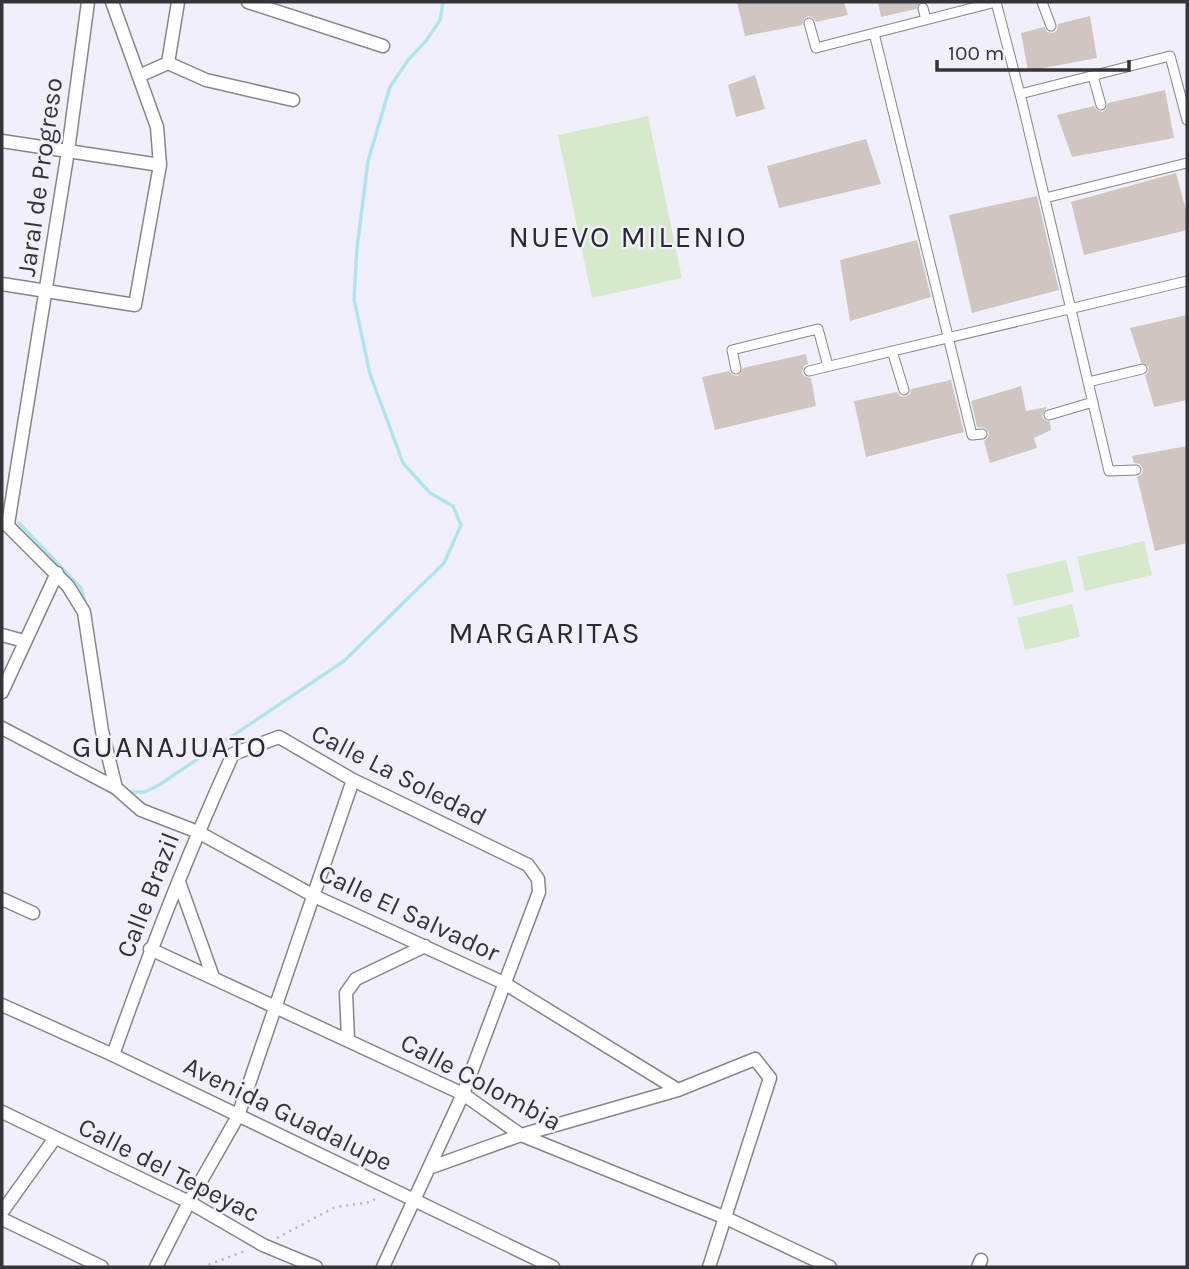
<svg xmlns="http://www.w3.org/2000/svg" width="1189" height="1269" viewBox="0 0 1189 1269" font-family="Karla,sans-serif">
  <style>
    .green { fill: #d6e9cd }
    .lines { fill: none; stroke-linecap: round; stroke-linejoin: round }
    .stream { stroke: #b3e4eb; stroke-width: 3.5 }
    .building { fill: #d0c5c1 }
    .pedestrian-casing { stroke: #86858e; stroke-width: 11 }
    .minor-casing { stroke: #86858e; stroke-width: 15 }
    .path { stroke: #b7b7bf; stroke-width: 2.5; stroke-dasharray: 2 5; stroke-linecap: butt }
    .pedestrian { stroke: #fff; stroke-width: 9 }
    .minor { stroke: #fff; stroke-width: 12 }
    .labels { text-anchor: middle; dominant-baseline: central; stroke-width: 5; stroke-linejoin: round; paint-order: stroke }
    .street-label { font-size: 26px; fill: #353539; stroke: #f1f0fa }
    .quarter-label { font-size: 30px; letter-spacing: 2px; fill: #292930; stroke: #f1f0fa }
  </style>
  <rect width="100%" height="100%" fill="#f1f0fa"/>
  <path class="green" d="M648 116 682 278 592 298 558 135Z
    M1144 541 1152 575 1085 591 1077 557Z
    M1066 560 1074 592 1014 606 1006 574Z
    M1072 604 1080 637 1025 650 1017 618Z"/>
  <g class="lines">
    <path class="stream" d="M19 523 81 588 86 606
      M127 792H145L159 785 344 661 444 563 461 525 453 506 430 493 403 463 370 374 354 299 357 248 368 161 390 87 408 60 426 41 440 20 443 2"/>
  </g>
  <path class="building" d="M737 2H844L848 15 816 22 813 18 808 16 804 19 802 25 745 36Z
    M878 2H920L916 9 881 17Z
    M1090 16 1097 58 1028 71 1021 33 1044 27 1047 32 1053 33 1057 30 1058 24Z
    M755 75 765 109 736 117 728 85Z
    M1165 90 1174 138 1072 157 1057 115 1094 106 1097 110 1102 112 1106 109 1108 103Z
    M866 139 881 184 779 208 767 166Z
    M1176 173 1187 214V230L1084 255 1071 202Z
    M1037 196 1059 290 972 313 949 215Z
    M917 240 931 297 850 321 840 260Z
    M1187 315V400L1154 407 1145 375 1148 372 1149 367 1141 362 1130 328Z
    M806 354 808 364 804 366 802 372 804 376 811 378 816 406 715 430 702 377 729 371 733 375 738 376 743 368Z
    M951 380 964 432 866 457 854 401 897 392 900 396 905 397 910 394 911 389Z
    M1021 386 1026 411 1047 407 1042 416 1045 420 1050 422 1051 430 1034 438 1037 448 990 463 984 441 988 437 989 433 985 428 977 427 971 401Z
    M1187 446V543L1155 551 1137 477 1142 474 1143 469 1140 464 1134 463 1132 456Z"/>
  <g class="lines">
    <g class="pedestrian-casing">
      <path id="pedestrian" d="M1042 2 1051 26
        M923 8 926 20
        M809 23 816 48 996 2 1023 106 1109 471 1136 470
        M874 33 972 435 982 434
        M1093 76 1101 105
        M1020 94 1170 56 1187 120
        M1045 198 1187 163
        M892 351 904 390
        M736 369 732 350 818 329 828 366
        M809 371 1187 281
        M1088 382 1142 369
        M1049 415 1093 402"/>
    </g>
    <g class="minor-casing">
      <path id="minor" d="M248 2 383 46
        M168 63 178 2
        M139 76 168 63 206 80 293 100
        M2 141 160 165
        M2 284 135 305 160 165 157 127 112 2
        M2 520 68 586 84 612 102 731 116 788
        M8 524 68 151 88 2
        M2 635 24 641
        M2 692 57 573
        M2 728 116 788 141 810 198 832 314 896 504 983 678 1090
        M179 882 213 977
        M2 899 33 913
        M150 949 463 1094 521 1135 726 1218 830 1267
        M2 1005 113 1055 553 1267
        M348 1039 346 993 356 979 425 946
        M113 1055C149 953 188 853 233 754L279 737 353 780 528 865 538 879 539 892 463 1094 383 1267
        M2 1112 189 1202 263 1245 316 1267
        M429 1168 521 1135 678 1090 755 1059 770 1078 709 1267
        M2 1212 55 1138
        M2 1219 102 1267
        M156 1267 189 1202 238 1116 353 780
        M978 1267 981 1260"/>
    </g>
    <path class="path" d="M277 1238 335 1207 371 1202 379 1196
      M202 1267 248 1250"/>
    <use href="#pedestrian" class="pedestrian"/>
    <use href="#minor" class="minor"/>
  </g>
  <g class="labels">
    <g class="street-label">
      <text transform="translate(40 177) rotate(-82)">Jaral de Progreso</text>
      <text transform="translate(399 775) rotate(27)">Calle La Soledad</text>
      <text transform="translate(148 895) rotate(-69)">Calle Brazil</text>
      <text transform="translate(409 913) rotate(25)">Calle El Salvador</text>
      <text transform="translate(481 1082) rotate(28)">Calle Colombia</text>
      <text transform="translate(288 1114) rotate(26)">Avenida Guadalupe</text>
      <text transform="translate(169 1170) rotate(27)">Calle del Tepeyac</text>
    </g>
    <g class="quarter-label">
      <text x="628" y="237">NUEVO MILENIO</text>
      <text x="545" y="633">MARGARITAS</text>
      <text x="170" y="747">GUANAJUATO</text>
    </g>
  </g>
  <rect width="1189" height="1269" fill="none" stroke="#353539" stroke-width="7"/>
  <path d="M937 60v10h192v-10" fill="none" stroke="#353539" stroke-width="3.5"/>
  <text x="948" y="60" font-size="21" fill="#353539" stroke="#f1f0fa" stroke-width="5" paint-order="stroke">100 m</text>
</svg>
